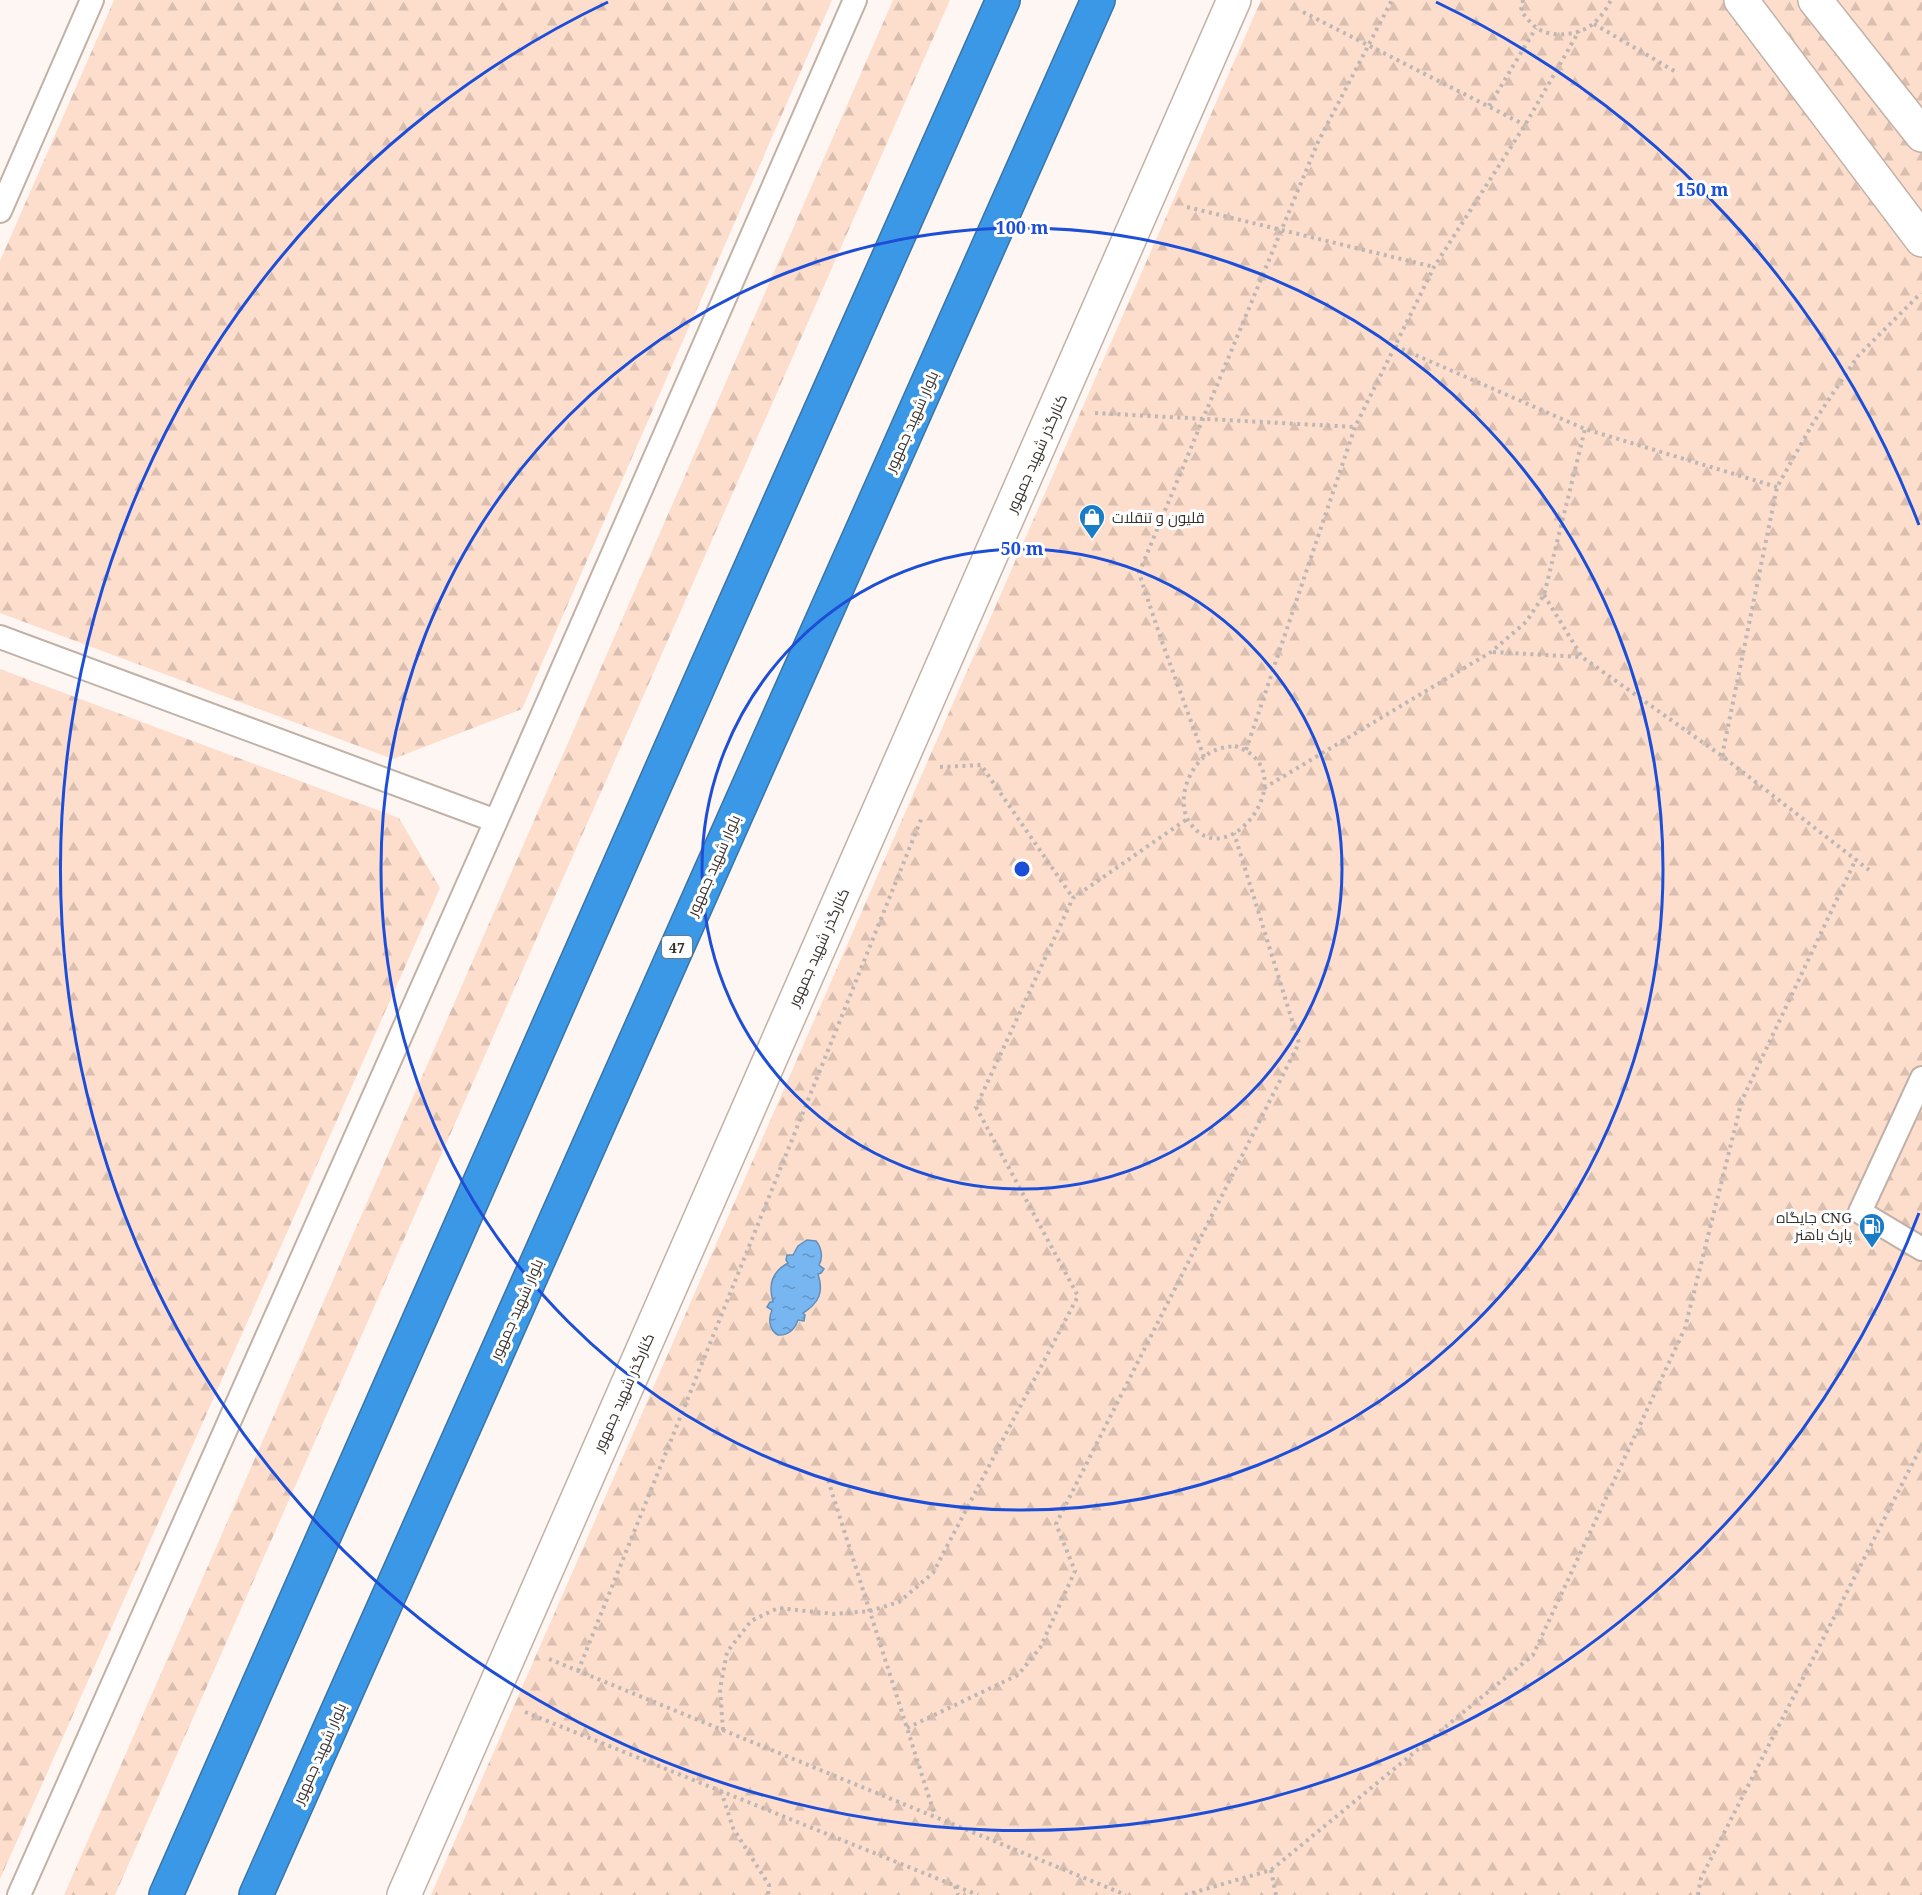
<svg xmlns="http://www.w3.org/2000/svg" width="1922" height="1895" viewBox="0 0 1922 1895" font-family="'Noto Serif',Cairo,serif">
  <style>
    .forest { fill: url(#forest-firs) }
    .water { fill: url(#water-ripples); stroke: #658eb7; stroke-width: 1.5 }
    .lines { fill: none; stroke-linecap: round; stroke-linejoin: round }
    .lane-casing { stroke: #c1b1a7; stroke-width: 26 }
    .street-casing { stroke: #c1b1a7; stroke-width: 36 }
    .secondary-casing { stroke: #c1b1a7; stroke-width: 36 }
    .highway-casing { stroke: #3a74a6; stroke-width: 36 }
    .path { stroke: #beb7b3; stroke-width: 4; stroke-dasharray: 3 4.5; stroke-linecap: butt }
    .lane { stroke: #fff; stroke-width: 22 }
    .street { stroke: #fff; stroke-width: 33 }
    .secondary { stroke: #fff; stroke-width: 33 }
    .highway { stroke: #3b98e7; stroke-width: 33 }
    .ring { fill: none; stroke: #1d4ed8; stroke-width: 3 }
    .labels { text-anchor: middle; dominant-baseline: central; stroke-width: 6; stroke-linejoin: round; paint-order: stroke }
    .shield { fill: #fff; stroke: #74706d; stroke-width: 1.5 }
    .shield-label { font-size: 14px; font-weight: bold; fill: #38322e }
    .street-label { font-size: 15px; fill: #38322e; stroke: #fff }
    .poi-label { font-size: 15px; fill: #38322e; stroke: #fff; text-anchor: start }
    .centre { fill: #1d4ed8; stroke: #fff; stroke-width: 3 }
    .ring-label { font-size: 18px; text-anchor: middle; font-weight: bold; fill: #1d4ed8; stroke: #fff; stroke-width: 6; stroke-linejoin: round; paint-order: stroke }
  </style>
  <defs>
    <pattern id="forest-firs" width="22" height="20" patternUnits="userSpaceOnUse" patternTransform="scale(1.5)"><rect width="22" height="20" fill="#fddecc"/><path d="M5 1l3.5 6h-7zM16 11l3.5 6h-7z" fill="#dabfb0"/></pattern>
    <pattern id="water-ripples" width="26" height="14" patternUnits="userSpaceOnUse" patternTransform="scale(1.5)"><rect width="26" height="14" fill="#78b6f2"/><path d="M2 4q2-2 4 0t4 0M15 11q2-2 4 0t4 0" fill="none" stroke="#6395c4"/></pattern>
  </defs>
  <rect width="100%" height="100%" fill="#fdf6f2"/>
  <path class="forest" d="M114 0H832L522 709 393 759 0 613V261Z
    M893 0H950L115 1895H64Z
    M1261 0H1922V1895H431Z
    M0 669 399 818 440 888 0 1879Z"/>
  <path class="water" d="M807 1240 816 1241C822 1248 823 1258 819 1265L824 1269 821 1273 818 1274C824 1292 819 1303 803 1313L805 1315 804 1321 798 1320C795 1329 788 1336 778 1335 769 1330 768 1319 772 1310L767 1307 770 1302H773C768 1284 772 1272 788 1263L786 1260 787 1255H793L798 1246Z"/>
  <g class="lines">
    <g class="lane-casing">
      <path id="lane" d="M0 211 92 0
        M0 637 496 821 855 0
        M1922 1078 1860 1212 1922 1249
        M19 1895 496 821"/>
    </g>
    <g class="street-casing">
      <path id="street" d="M1741 0 1922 240
        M1815 0 1922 135"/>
    </g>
    <g class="secondary-casing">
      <path id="secondary" d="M404 1895 1234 0"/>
    </g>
    <g class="highway-casing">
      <path id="highway" d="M166 1895 709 662 1003 0
        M256 1895 1098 0"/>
    </g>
    <path class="path" d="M1523 0 1521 11C1526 17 1531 24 1537 28 1552 39 1581 35 1594 23 1601 17 1607 8 1611 0
      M1303 12 1525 125
      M1594 24 1676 72
      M1489 106 1536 28
      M1187 207 1434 267
      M1395 346 1585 429 1777 487
      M1095 413 1355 427
      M1544 595 1582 657 1722 756 1869 870
      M1493 652 1581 657
      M1235 746C1308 770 1228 878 1190 823 1176 803 1187 771 1205 756 1214 749 1224 747 1235 746Z
      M1246 750 1355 427 1434 267 1525 125 1579 31
      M1722 756 1777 487 1813 423 1858 356 1921 293
      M1204 757 1161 639 1139 573 1318 142 1392 0
      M940 767 981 765 1073 898
      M1264 788 1491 652 1526 622 1544 595 1585 429
      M828 1480 935 1816
      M549 1659 1126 1895
      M578 1671 922 817
      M525 1712 978 1895
      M907 1728 1018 1675 1040 1648 1075 1571 1056 1524 1299 1043 1234 833
      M723 1730 720 1689 727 1652 751 1621 778 1608 834 1614 870 1611 899 1602 933 1573 1078 1296 976 1107 1073 898 1187 819
      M721 1791 733 1828 769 1885 768 1895
      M1271 1870 1276 1895
      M955 1886 958 1895
      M1185 1895 1271 1870 1533 1655 1685 1328 1742 1100 1856 859
      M1698 1895 1701 1878 1922 1445"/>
    <use href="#lane" class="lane"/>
    <use href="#street" class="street"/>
    <use href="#secondary" class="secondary"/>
    <use href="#highway" class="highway"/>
  </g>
  <g class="ring">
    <circle cx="1022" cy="869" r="320"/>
    <circle cx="1022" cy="869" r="641"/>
    <path d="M1919 1213A961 961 0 1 1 608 2M1436 2A961 961 0 0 1 1919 525"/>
  </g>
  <defs>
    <g id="shop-pin" transform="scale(1.35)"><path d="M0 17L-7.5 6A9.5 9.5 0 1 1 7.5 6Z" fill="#197cc7" stroke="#fff"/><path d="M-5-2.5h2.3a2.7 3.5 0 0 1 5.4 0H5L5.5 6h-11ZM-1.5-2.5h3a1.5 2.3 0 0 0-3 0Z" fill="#fff"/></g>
    <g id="fuel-pin" transform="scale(1.35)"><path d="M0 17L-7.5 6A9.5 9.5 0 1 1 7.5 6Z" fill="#197cc7" stroke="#fff"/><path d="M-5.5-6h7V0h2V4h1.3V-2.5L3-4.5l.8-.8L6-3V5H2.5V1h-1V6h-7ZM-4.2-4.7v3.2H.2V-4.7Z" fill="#fff"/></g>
  </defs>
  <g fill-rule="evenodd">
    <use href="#shop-pin" x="1092" y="517"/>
    <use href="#fuel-pin" x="1872" y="1226"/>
  </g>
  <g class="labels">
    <rect class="shield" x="662" y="936" width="30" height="22" rx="4.5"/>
    <g class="shield-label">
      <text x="677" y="947">47</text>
    </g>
    <g class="street-label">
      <text transform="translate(911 421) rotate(-66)">بلوار شهید جمهور</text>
      <text transform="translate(1036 453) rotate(-66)">کنارگذر شهید جمهور</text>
      <text transform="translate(713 865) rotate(-66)">بلوار شهید جمهور</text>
      <text transform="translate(818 947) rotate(-66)">کنارگذر شهید جمهور</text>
      <text transform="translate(516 1309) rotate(-66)">بلوار شهید جمهور</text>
      <text transform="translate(623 1392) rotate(-66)">کنارگذر شهید جمهور</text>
      <text transform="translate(319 1753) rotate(-66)">بلوار شهید جمهور</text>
    </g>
    <g class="poi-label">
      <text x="1112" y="517">قلیون و تنقلات</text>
      <text x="1852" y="1217" text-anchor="end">جایگاه CNG<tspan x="1852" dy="17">پارک باهنر</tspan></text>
    </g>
  </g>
  <circle cx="1022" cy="869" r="9" class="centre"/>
  <g class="ring-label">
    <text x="1702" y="196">150 m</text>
    <text x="1022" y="234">100 m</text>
    <text x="1022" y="555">50 m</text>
  </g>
</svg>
